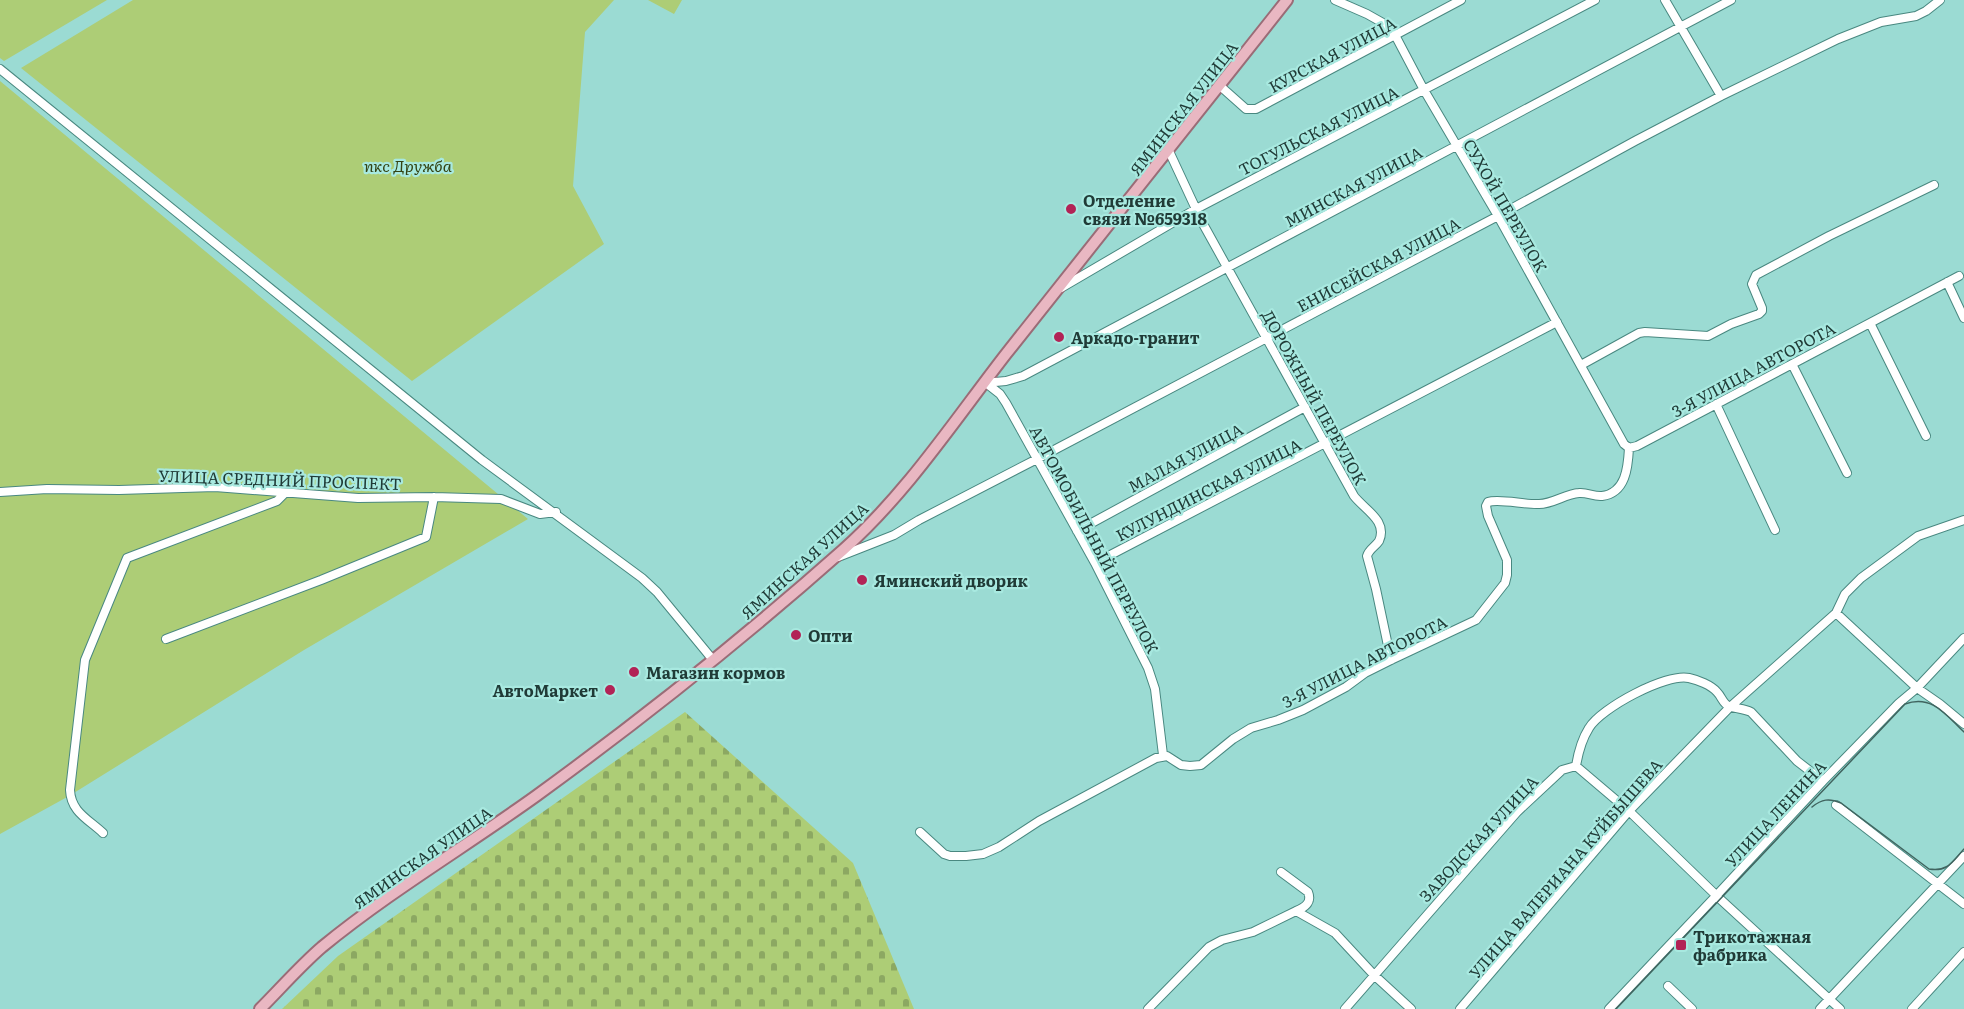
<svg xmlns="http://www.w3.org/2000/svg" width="1964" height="1009" viewBox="0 0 1964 1009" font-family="Literata,serif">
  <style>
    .cemetery { fill: url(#cemetery-stones) }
    .green { fill: #adcd76 }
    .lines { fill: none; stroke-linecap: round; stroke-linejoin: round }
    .minor-casing { stroke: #498880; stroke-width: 10 }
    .major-casing { stroke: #9a6c77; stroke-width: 14 }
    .minor { stroke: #fff; stroke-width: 8 }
    .major { stroke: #e9b7c2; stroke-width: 10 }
    .tram { stroke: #40645f; stroke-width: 1.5 }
    .poi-dot { fill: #b22356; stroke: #a8e9e0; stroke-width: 2 }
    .labels { text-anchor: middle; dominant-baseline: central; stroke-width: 4.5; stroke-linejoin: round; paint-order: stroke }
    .street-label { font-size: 16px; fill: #203b37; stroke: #a8e9e0 }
    .park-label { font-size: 16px; font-style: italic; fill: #334313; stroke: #a8e9e0 }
    .poi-label { font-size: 16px; font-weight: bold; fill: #203b37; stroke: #a8e9e0; text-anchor: start }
  </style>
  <defs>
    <pattern id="cemetery-stones" width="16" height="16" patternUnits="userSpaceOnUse" patternTransform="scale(1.5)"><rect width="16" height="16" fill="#adcd76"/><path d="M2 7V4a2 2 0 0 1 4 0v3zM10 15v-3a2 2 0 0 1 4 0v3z" fill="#8ca862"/></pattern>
  </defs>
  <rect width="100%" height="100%" fill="#9bdbd3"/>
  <path class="cemetery" d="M685 712 853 863 914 1009H282L338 956Z"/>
  <path class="green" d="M0 0H107L4 61 0 58Z
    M133 0H614L585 32 573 186 604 244 412 381 21 68Z
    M648 0H682L674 14Z
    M0 81 528 519 304 650 69 796 0 834Z"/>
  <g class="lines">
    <g class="minor-casing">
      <path id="minor" d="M1335 0 1367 14 1383 23 1395 35 1424 90 1498 216 1624 444 1629 448
        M1665 0 1721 96
        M0 69 482 460 642 578 657 592 713 660
        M1219 85 1246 109H1256L1461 0
        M1168 149 1202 222 1354 496C1365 510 1388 521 1379 541 1375 547 1369 549 1367 556L1376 589 1391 660
        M1947 282 1964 318
        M1061 288 1196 209 1595 0
        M1870 323 1926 436
        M1792 364 1847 473
        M1581 365 1639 333 1645 332 1708 336 1731 324 1759 314 1762 311V308L1752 284 1756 275 1829 236 1934 185
        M984 383 1006 381 1023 376 1731 0
        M986 383 1000 394 1006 403 1095 563 1148 668 1155 689 1163 755
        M1716 404 1775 530
        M1629 448 1637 446 1959 276
        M0 492 47 489 119 490 215 487 358 498 434 497 501 499 540 514 556 512
        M1077 531 1305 407
        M838 557 894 535 919 520 1037 459 1498 216 1635 141 1721 96 1838 39 1881 22 1916 16 1926 11 1940 0
        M1095 563 1557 322
        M1836 613 1917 688 1940 704 1964 724
        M166 639 321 580 426 537 434 497
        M1576 766 1629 811 1720 899 1840 1009
        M1836 805 1964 904
        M920 832 944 854 950 856H966L983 854 999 847 1039 821 1156 758 1167 756 1181 765 1190 766 1201 765 1233 739 1251 728 1278 720 1303 710 1346 687 1365 673 1391 660 1476 620 1505 583 1507 575V560L1488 516 1486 506 1488 502C1499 498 1525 505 1539 504 1553 504 1565 494 1579 493 1587 492 1594 497 1602 496 1626 493 1628 467 1629 448
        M103 833C88 819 71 812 70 790L85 660 127 558 277 501 285 493
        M1281 872 1308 892C1312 902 1306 907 1296 911L1335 933 1374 975 1411 1009
        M1668 986 1692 1009
        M1148 1009 1209 947 1222 940 1253 932 1296 911
        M1345 1009 1517 812 1562 770 1576 766C1578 754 1582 739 1589 728 1601 708 1666 673 1689 678 1698 680 1711 685 1717 692 1722 697 1723 704 1729 706 1736 709 1743 708 1751 712L1797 761 1823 781
        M1460 1009 1629 811 1730 707 1836 613 1845 594 1861 578 1918 536 1964 520
        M1609 1009 1716 896 1823 781 1899 703 1917 688 1964 638
        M1820 1009 1964 856
        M1912 1009 1964 952"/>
    </g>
    <g class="major-casing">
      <path id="major" d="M260 1009C280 989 300 966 322 947 389 892 465 847 536 796 642 719 745 637 843 550 907 493 954 421 1006 354 1100 236 1193 118 1287 0"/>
    </g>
    <use href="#minor" class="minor"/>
    <use href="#major" class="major"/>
    <path class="tram" d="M1812 807C1822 799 1829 798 1841 803L1929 869C1948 872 1952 862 1964 849
      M1616 1009 1905 704C1932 694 1946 715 1964 732"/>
  </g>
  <g class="poi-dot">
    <circle cx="1071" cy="209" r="6"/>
    <circle cx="1059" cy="337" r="6"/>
    <circle cx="862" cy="580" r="6"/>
    <circle cx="796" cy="635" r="6"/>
    <circle cx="634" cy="672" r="6"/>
    <circle cx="610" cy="690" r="6"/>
    <rect x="1675" y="939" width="12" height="12" rx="3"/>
  </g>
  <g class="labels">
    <g class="street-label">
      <text transform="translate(1332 54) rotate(-28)">КУРСКАЯ УЛИЦА</text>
      <text transform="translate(1183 108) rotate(-52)">ЯМИНСКАЯ УЛИЦА</text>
      <text transform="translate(1318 130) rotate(-27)">ТОГУЛЬСКАЯ УЛИЦА</text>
      <text transform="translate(1353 186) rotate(-28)">МИНСКАЯ УЛИЦА</text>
      <text transform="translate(1506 205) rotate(60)">СУХОЙ ПЕРЕУЛОК</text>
      <text transform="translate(1378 264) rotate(-28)">ЕНИСЕЙСКАЯ УЛИЦА</text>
      <text transform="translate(1753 369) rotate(-28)">3-Я УЛИЦА АВТОРОТА</text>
      <text transform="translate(1315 397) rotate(61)">ДОРОЖНЫЙ ПЕРЕУЛОК</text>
      <text transform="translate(1185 457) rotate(-28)">МАЛАЯ УЛИЦА</text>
      <text transform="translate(280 479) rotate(2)">УЛИЦА СРЕДНИЙ ПРОСПЕКТ</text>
      <text transform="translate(1208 489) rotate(-27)">КУЛУНДИНСКАЯ УЛИЦА</text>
      <text transform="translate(1095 539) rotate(62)">АВТОМОБИЛЬНЫЙ ПЕРЕУЛОК</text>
      <text transform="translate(804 560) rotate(-42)">ЯМИНСКАЯ УЛИЦА</text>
      <text transform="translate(1364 661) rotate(-27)">3-Я УЛИЦА АВТОРОТА</text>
      <text transform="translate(1775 813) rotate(-47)">УЛИЦА ЛЕНИНА</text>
      <text transform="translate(1478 838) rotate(-47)">ЗАВОДСКАЯ УЛИЦА</text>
      <text transform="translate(422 857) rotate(-35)">ЯМИНСКАЯ УЛИЦА</text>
      <text transform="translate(1565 868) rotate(-49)">УЛИЦА ВАЛЕРИАНА КУЙБЫШЕВА</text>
    </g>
    <g class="park-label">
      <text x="408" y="165">пкс Дружба</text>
    </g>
    <g class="poi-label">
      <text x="1083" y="200">Отделение<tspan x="1083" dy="18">связи №659318</tspan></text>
      <text x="1071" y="337">Аркадо-гранит</text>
      <text x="874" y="580">Яминский дворик</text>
      <text x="808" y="635">Опти</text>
      <text x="646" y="672">Магазин кормов</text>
      <text x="598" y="690" text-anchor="end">АвтоМаркет</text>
      <text x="1693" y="936">Трикотажная<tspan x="1693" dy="18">фабрика</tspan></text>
    </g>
  </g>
</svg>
